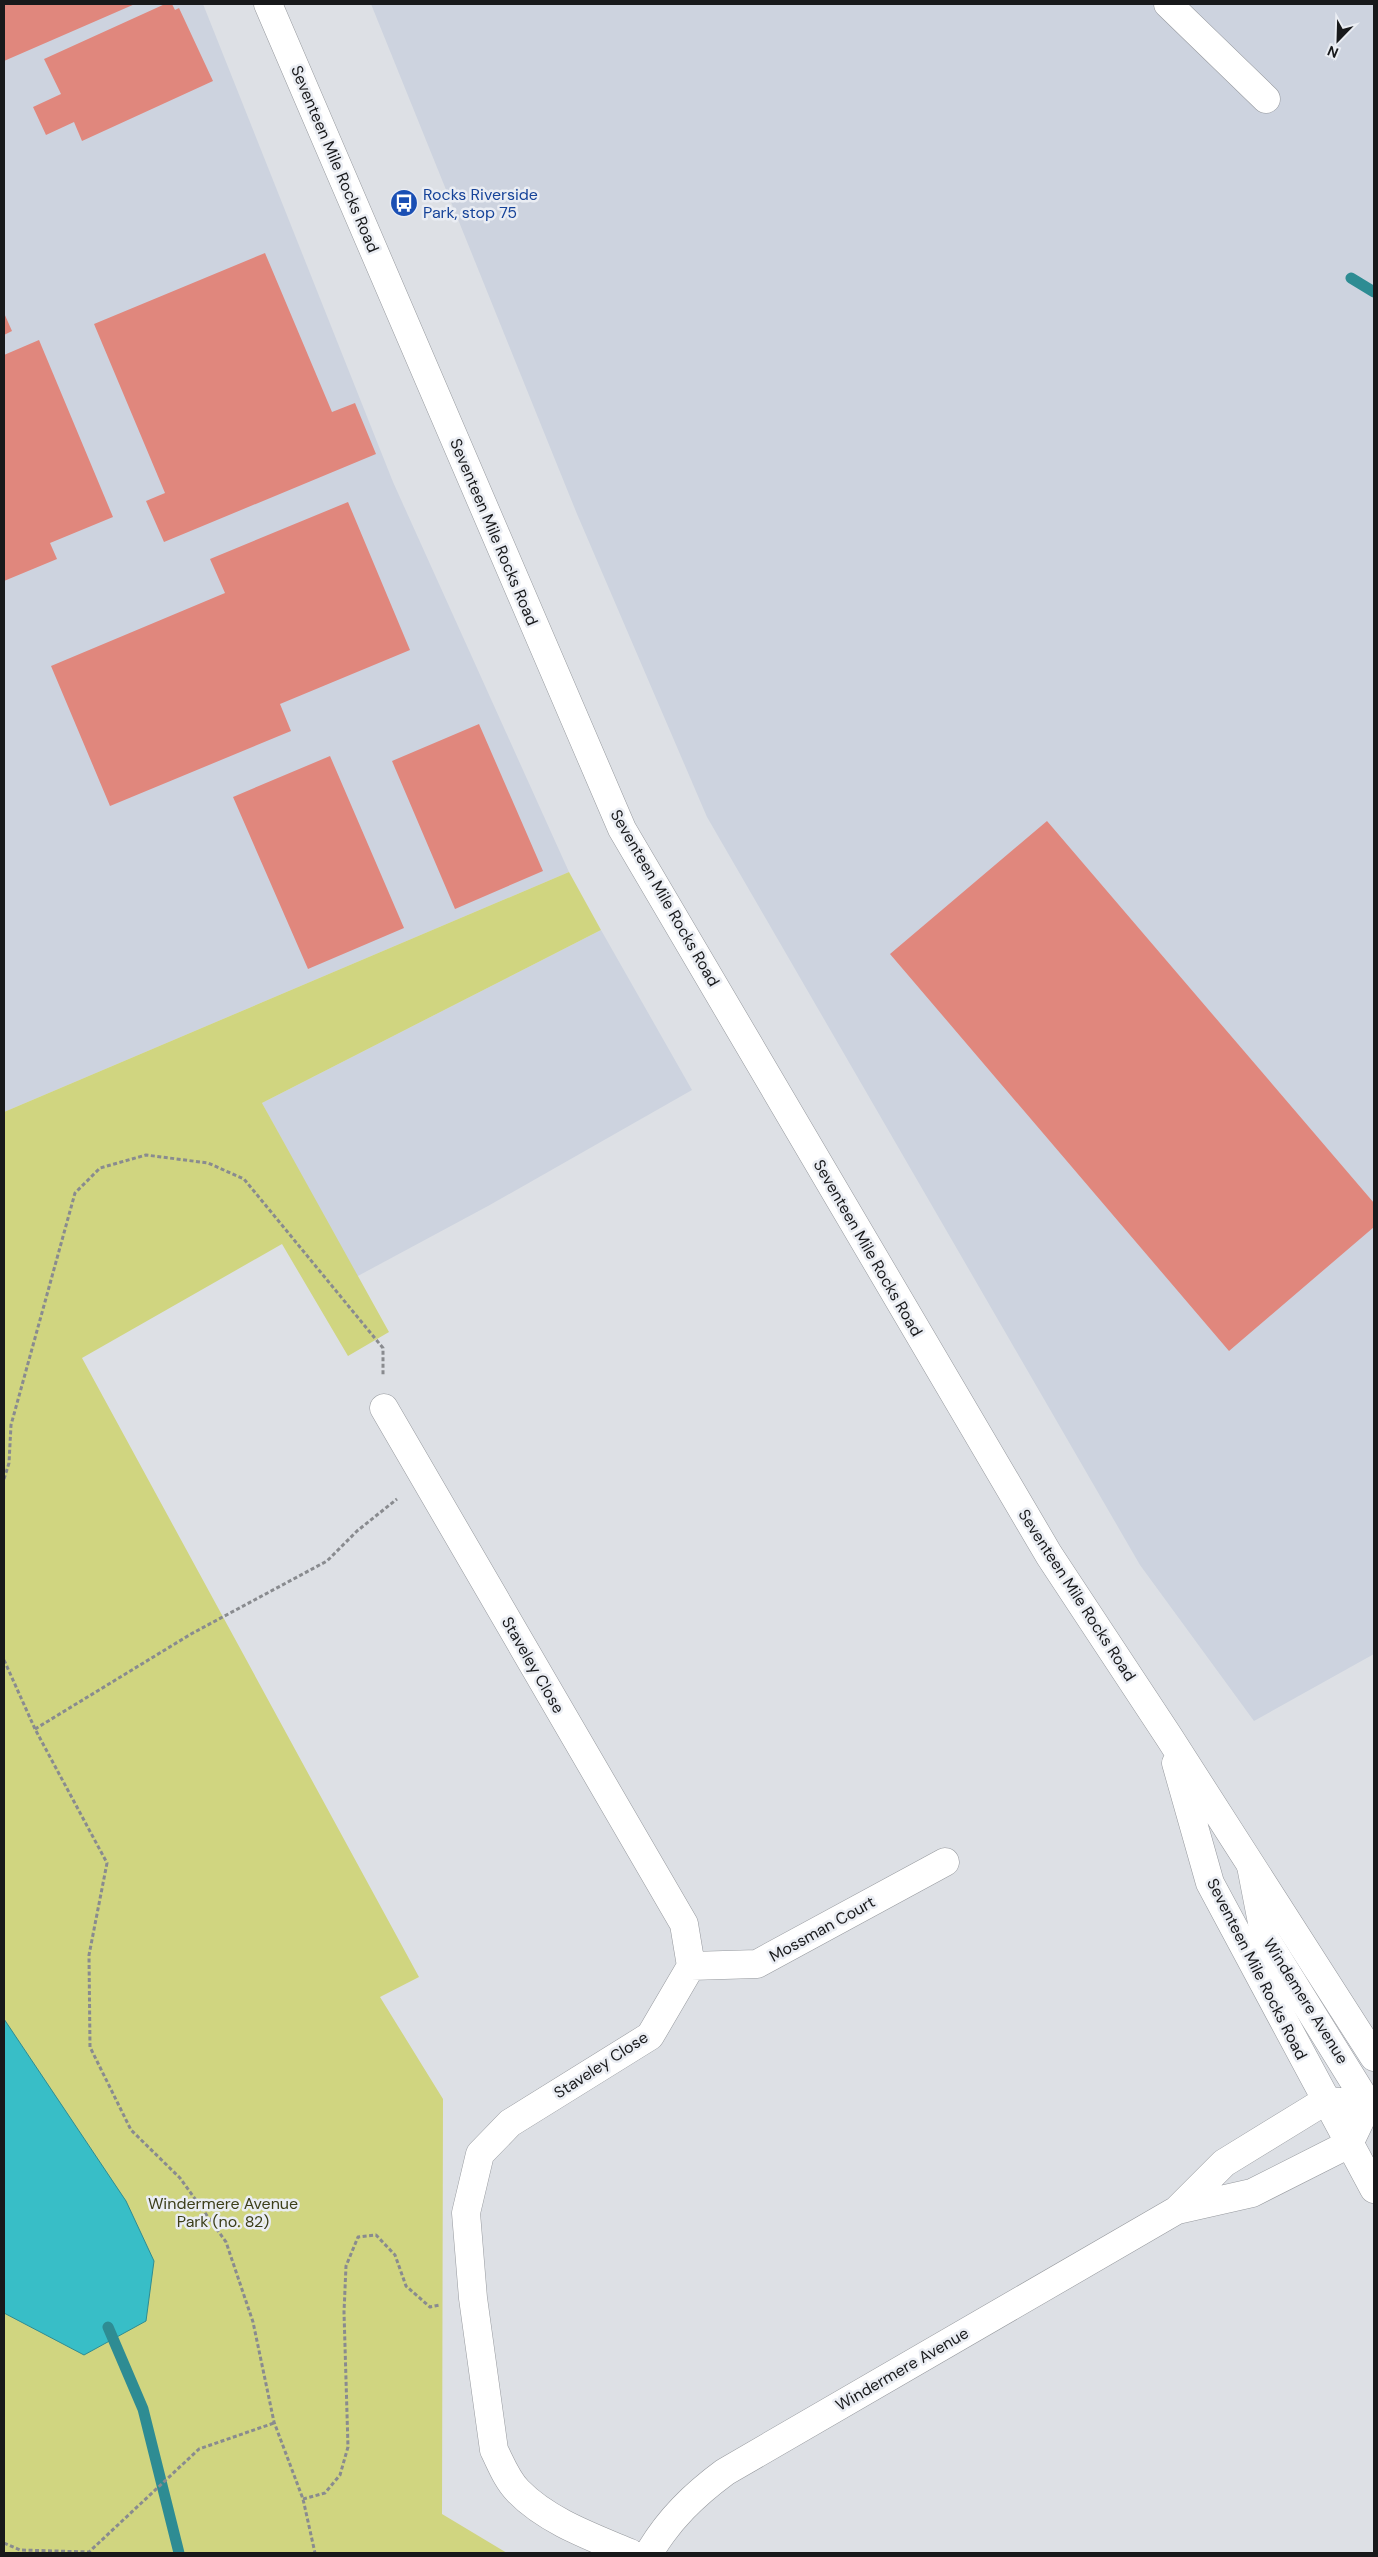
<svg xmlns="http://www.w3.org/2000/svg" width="1378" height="2557" viewBox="0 0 1378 2557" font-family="'DM Sans',sans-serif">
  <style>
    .built { fill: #cdd3df }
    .green { fill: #d0d580 }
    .water { fill: #38bec7; stroke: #2e8c93 }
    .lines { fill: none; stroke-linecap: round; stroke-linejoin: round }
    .stream { stroke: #2e8c93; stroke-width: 11 }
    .building { fill: #e0877d }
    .minor-casing { stroke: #96999e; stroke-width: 29 }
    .major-casing { stroke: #96999e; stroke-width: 29 }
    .path { stroke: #898b8f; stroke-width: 3; stroke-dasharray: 4 2.5; stroke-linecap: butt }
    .minor { stroke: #fff; stroke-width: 28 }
    .major { stroke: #fff; stroke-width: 28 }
    .labels { text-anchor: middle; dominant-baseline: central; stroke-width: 5; stroke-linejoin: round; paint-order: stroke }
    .street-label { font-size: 16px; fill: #18191b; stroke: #eaedf3 }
    .transit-label { font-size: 16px; fill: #164399; stroke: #eaedf3; text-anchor: start }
    .park-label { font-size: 16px; fill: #3c3e19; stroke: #eaedf3 }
  </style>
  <rect width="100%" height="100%" fill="#dde0e5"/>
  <path class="built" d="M4 4H203L393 482 569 872 4 1112Z
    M371 4H1374V1654L1254 1721 1140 1565 707 817 577 514Z
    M601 930 692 1090 488 1206 356 1277 262 1103Z"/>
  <path class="green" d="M569 872 601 930 262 1103 389 1332 348 1356 282 1244 82 1358 419 1977 380 1997 443 2099 442 2514 507 2553H4V1112Z"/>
  <path class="water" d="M4 2019 126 2201 154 2261 146 2321 84 2355 4 2313Z"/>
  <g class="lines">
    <path class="stream" d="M1351 278 1374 292
      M108 2327 143 2409 179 2553"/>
  </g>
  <path class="building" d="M4 4H135L4 61Z
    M165 4H172L175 10 179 8 213 81 82 141 74 122 46 135 33 107 61 94 44 59Z
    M265 253 332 412 355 403 376 454 164 542 146 501 165 493 94 324Z
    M4 313 12 331 4 335Z
    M39 340 113 517 50 543 57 559 4 581V355Z
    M348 502 410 650 280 704 291 731 110 806 51 666 225 593 210 559Z
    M479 724 543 871 455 909 392 761Z
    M330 756 404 928 308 969 233 797Z
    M1047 821 1374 1203V1227L1229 1351 890 954Z"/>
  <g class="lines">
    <g class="minor-casing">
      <path id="minor" d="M1168 4 1266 99
        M384 1408 684 1924 691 1966 650 2036 510 2123 480 2154 466 2213 473 2298 494 2450C501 2464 507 2480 518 2491 547 2521 592 2537 630 2553
        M691 1966 757 1964 945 1862
        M1177 2210 1252 2193 1349 2144 1368 2104 1265 1938 1251 1866
        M649 2553C669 2519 694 2495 725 2472L1177 2210 1224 2163 1325 2101 1368 2104 1374 2101"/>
    </g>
    <g class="major-casing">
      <path id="major" d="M268 4 622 829 1049 1555 1169 1737 1374 2057
        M1176 1763 1210 1883 1374 2189"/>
    </g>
    <path class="path" d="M4 1479 9 1463 11 1425 75 1193 100 1168 146 1155 208 1163 244 1179 383 1348V1376
      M4 1660 35 1729 107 1863 89 1955 90 2047 131 2130 180 2178 226 2242 253 2322 274 2422 303 2499 315 2553
      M35 1729 191 1634 327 1561 357 1531 397 1499
      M303 2499 325 2493 340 2475 348 2447 344 2312 346 2266 358 2237 376 2235 395 2255 406 2286 430 2307 440 2305
      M4 2543 20 2550 89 2552 199 2449 274 2423"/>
    <use href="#minor" class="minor"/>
    <use href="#major" class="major"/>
  </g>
  <defs>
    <g id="bus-disc" transform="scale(1.4375)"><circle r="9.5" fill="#1a4fb4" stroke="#eaedf3"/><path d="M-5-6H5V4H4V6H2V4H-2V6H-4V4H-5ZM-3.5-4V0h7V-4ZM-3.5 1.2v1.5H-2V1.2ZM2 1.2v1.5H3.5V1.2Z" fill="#fff"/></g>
  </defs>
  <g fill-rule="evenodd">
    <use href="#bus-disc" x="404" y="203"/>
  </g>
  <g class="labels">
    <g class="street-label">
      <text transform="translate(335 159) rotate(67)">Seventeen Mile Rocks Road</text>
      <text transform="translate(494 532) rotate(67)">Seventeen Mile Rocks Road</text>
      <text transform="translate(665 898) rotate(60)">Seventeen Mile Rocks Road</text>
      <text transform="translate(868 1248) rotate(60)">Seventeen Mile Rocks Road</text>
      <text transform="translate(1077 1595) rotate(57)">Seventeen Mile Rocks Road</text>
      <text transform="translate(533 1665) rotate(60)">Staveley Close</text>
      <text transform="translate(822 1929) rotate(-29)">Mossman Court</text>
      <text transform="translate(1257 1969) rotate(63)">Seventeen Mile Rocks Road</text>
      <text transform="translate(1306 2001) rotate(58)">Windemere Avenue</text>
      <text transform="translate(601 2065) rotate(-33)">Staveley Close</text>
      <text transform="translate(902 2369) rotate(-30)">Windermere Avenue</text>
    </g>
    <g class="transit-label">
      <text x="423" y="194">Rocks Riverside<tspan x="423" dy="18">Park, stop 75</tspan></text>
    </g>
    <g class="park-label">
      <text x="223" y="2203">Windermere Avenue<tspan x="223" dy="18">Park (no. 82)</tspan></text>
    </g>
  </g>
  <rect width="1378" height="2557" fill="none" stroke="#18191b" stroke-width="10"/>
  <g transform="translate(1338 40) rotate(203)" stroke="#eaedf3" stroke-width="4" paint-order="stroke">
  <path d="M0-4L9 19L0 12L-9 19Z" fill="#18191b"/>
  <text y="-8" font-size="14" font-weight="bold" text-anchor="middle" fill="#18191b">N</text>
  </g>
</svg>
